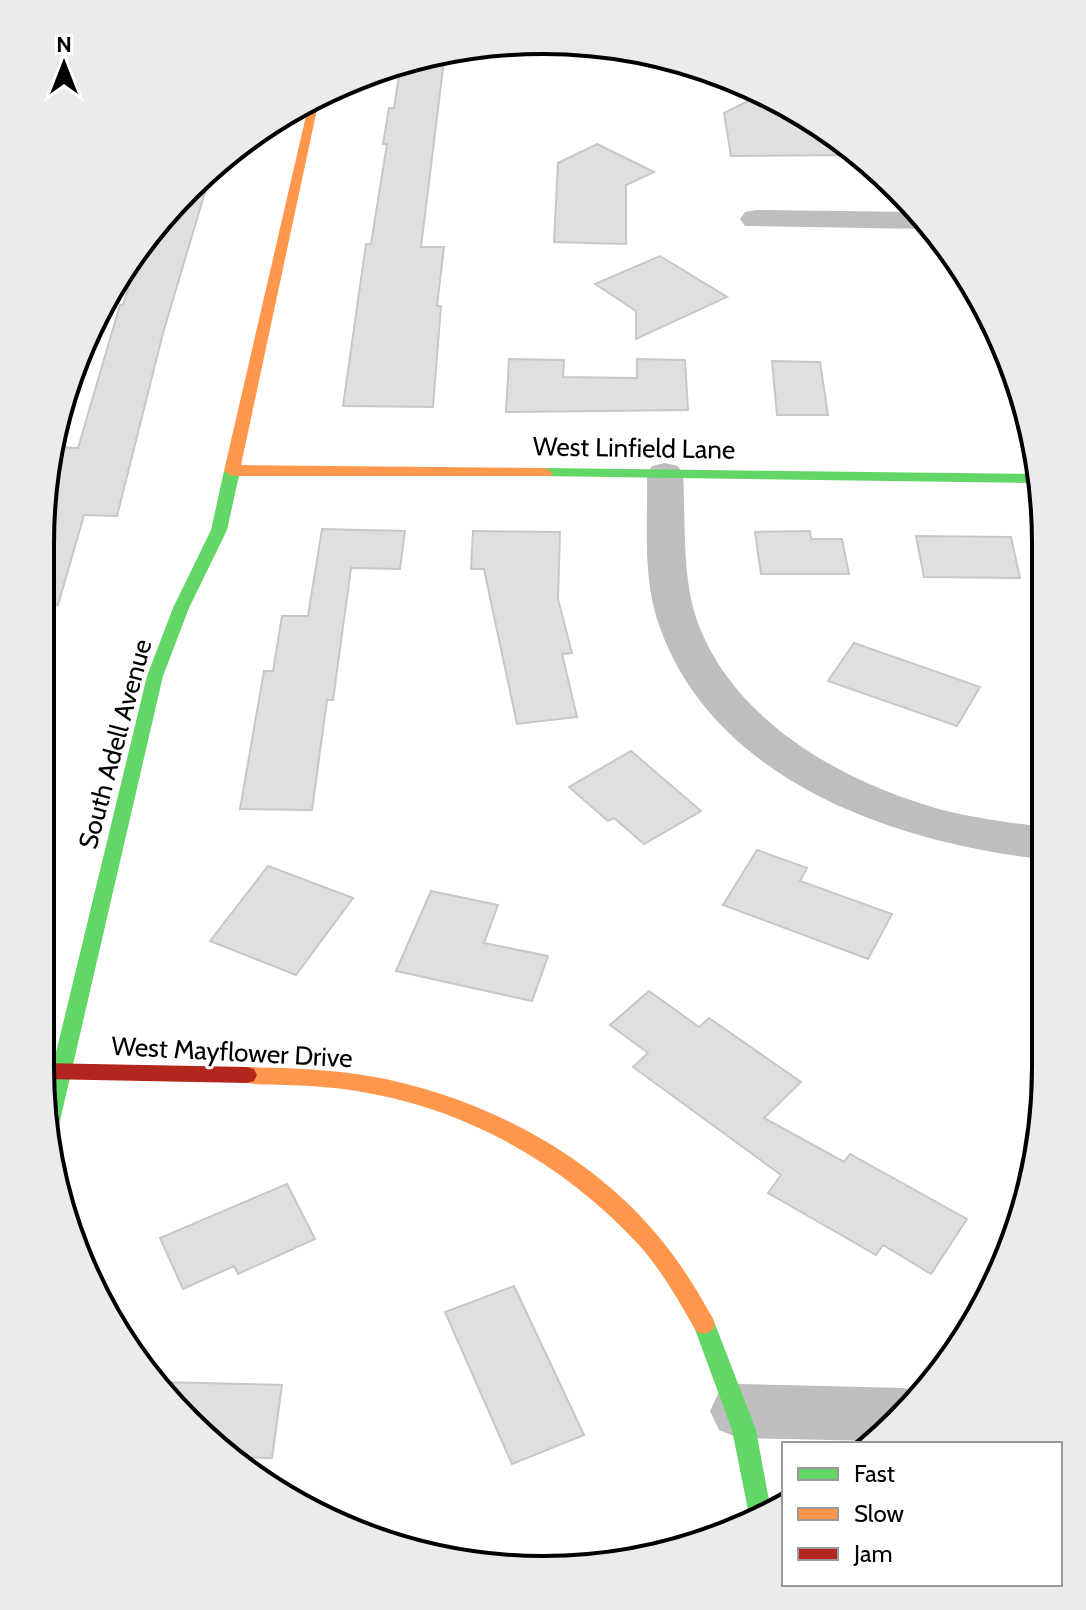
<svg xmlns="http://www.w3.org/2000/svg" width="1086" height="1610" viewBox="0 0 1086 1610" font-family="Cabin,sans-serif">
  <style>
    .building { fill: #dfdfdf; stroke: #c7c7c7; stroke-width: 2 }
    .lines { fill: none; stroke-linecap: round; stroke-linejoin: round }
    .street { fill: #bebebe; fill-rule: evenodd }
    .fast { fill: #63d668; fill-rule: evenodd }
    .slow { fill: #ff974d; fill-rule: evenodd }
    .jam { fill: #b3261e; fill-rule: evenodd }
    .labels { text-anchor: middle; dominant-baseline: central; stroke-width: 6; stroke-linejoin: round; paint-order: stroke }
    .street-label { font-size: 26px; fill: #000; stroke: #fff }
    .rim { fill: none; stroke: #000; stroke-width: 4 }
  </style>
  <rect width="100%" height="100%" fill="#fff"/>
  <path class="building" d="M444 60 421 247H444L437 306H441L433 407 343 406 366 244H371L387 144H383L389 108H394L400 69Z
    M760 95 851 155 731 156 724 113Z
    M597 144 654 172 626 185V244L554 242 558 163Z
    M211 172 163 333 117 516 84 515 58 605 47 603 50 447 78 448 120 305H123L138 256 187 188Z
    M660 256 727 297 636 339V311L595 284Z
    M509 359 564 360 563 377 637 378V359L685 360 688 410 506 412Z
    M772 361 820 362 828 415H777Z
    M322 529 405 531 400 569 351 568 333 700H327L312 810 240 809 264 671H273L282 616H308Z
    M473 531 560 532 558 599 572 653 562 654 577 717 517 724 484 569H471Z
    M810 531 811 539H842L849 574H761L755 532Z
    M916 536 1011 537 1020 578 924 577Z
    M854 643 980 687 957 726 828 681Z
    M631 751 701 811 644 844 614 818 608 821 569 787Z
    M757 850 807 868 800 881 892 914 868 959 723 905Z
    M268 866 353 898 296 975 210 941Z
    M431 891 498 905 484 943 548 956 532 1001 396 971Z
    M649 991 699 1027 709 1018 801 1082 764 1118 844 1162 850 1154 967 1219 931 1274 883 1245 876 1255 768 1193 781 1175 633 1067 648 1053 610 1025Z
    M287 1184 315 1239 238 1274 234 1266 183 1289 160 1238Z
    M514 1286 584 1435 512 1464 445 1312Z
    M158 1382 282 1385 272 1458 228 1457Z"/>
  <g class="lines">
    <path class="street" d="M756 210 915 212 926 229 745 226 740 219 745 212Z
      M665 463 678 466 683 474C686 523 681 579 699 626 737 723 843 782 939 809 973 818 1007 822 1042 827L1041 859C892 842 713 780 659 625 642 577 648 523 647 474L652 466Z
      M739 1384 904 1388 919 1394 899 1422 875 1441 739 1438 719 1430 710 1411 719 1392Z"/>
    <path class="fast" d="M232 466 240 471 227 530 189 608 163 676 59 1125 56 1131 51 1133 45 1098 147 676 173 608 211 530 224 471Z
      M545 468 1032 474 1034 483 540 476 537 473Z
      M704 1314 712 1317 715 1324 756 1430 771 1511 750 1520 732 1430 693 1324 696 1317Z"/>
    <path class="slow" d="M319 100 241 465 545 468 553 473 550 476H232L224 471 308 107Z
      M247 1067C288 1068 329 1069 369 1076 475 1094 588 1151 658 1236 679 1261 696 1288 712 1317L715 1324 712 1331 704 1334 696 1331C679 1301 662 1271 639 1245 569 1169 475 1113 373 1094 345 1088 317 1086 288 1085 272 1084 255 1086 240 1081L237 1075 240 1069Z"/>
    <path class="jam" d="M40 1063 247 1067 254 1069 257 1075 254 1081 247 1083 42 1079Z"/>
  </g>
  <g class="labels">
    <g class="street-label">
      <text transform="translate(634 448) rotate(1)">West Linfield Lane</text>
      <text transform="translate(115 744) rotate(-75)">South Adell Avenue</text>
      <text transform="translate(232 1052) rotate(3)">West Mayflower Drive</text>
    </g>
  </g>
  <path d="M0 0H1086V1610H0ZM543 54H543A489 489 0 0 1 1032 543V1067A489 489 0 0 1 543 1556H543A489 489 0 0 1 54 1067V543A489 489 0 0 1 543 54Z" fill="#ebebeb" fill-rule="evenodd"/>
  <path class="rim" d="M543 54H543A489 489 0 0 1 1032 543V1067A489 489 0 0 1 543 1556H543A489 489 0 0 1 54 1067V543A489 489 0 0 1 543 54Z"/>
  <rect x="782" y="1442" width="280" height="144" fill="#ffffff" stroke="#999999" stroke-width="2"/>
  <rect x="798" y="1468" width="40" height="12" fill="#63d668" stroke="#999999" stroke-width="2"/>
  <text x="854" y="1482" font-size="24" fill="#000000">Fast</text>
  <rect x="798" y="1508" width="40" height="12" fill="#ff974d" stroke="#999999" stroke-width="2"/>
  <text x="854" y="1522" font-size="24" fill="#000000">Slow</text>
  <rect x="798" y="1548" width="40" height="12" fill="#b3261e" stroke="#999999" stroke-width="2"/>
  <text x="854" y="1562" font-size="24" fill="#000000">Jam</text>
  <g transform="translate(64 64)" stroke="#ffffff" stroke-width="6" paint-order="stroke">
  <path d="M0-6L14 30L0 20L-14 30Z" fill="#000000"/>
  <text y="-12" font-size="22" font-weight="bold" text-anchor="middle" fill="#000000">N</text>
  </g>
</svg>
